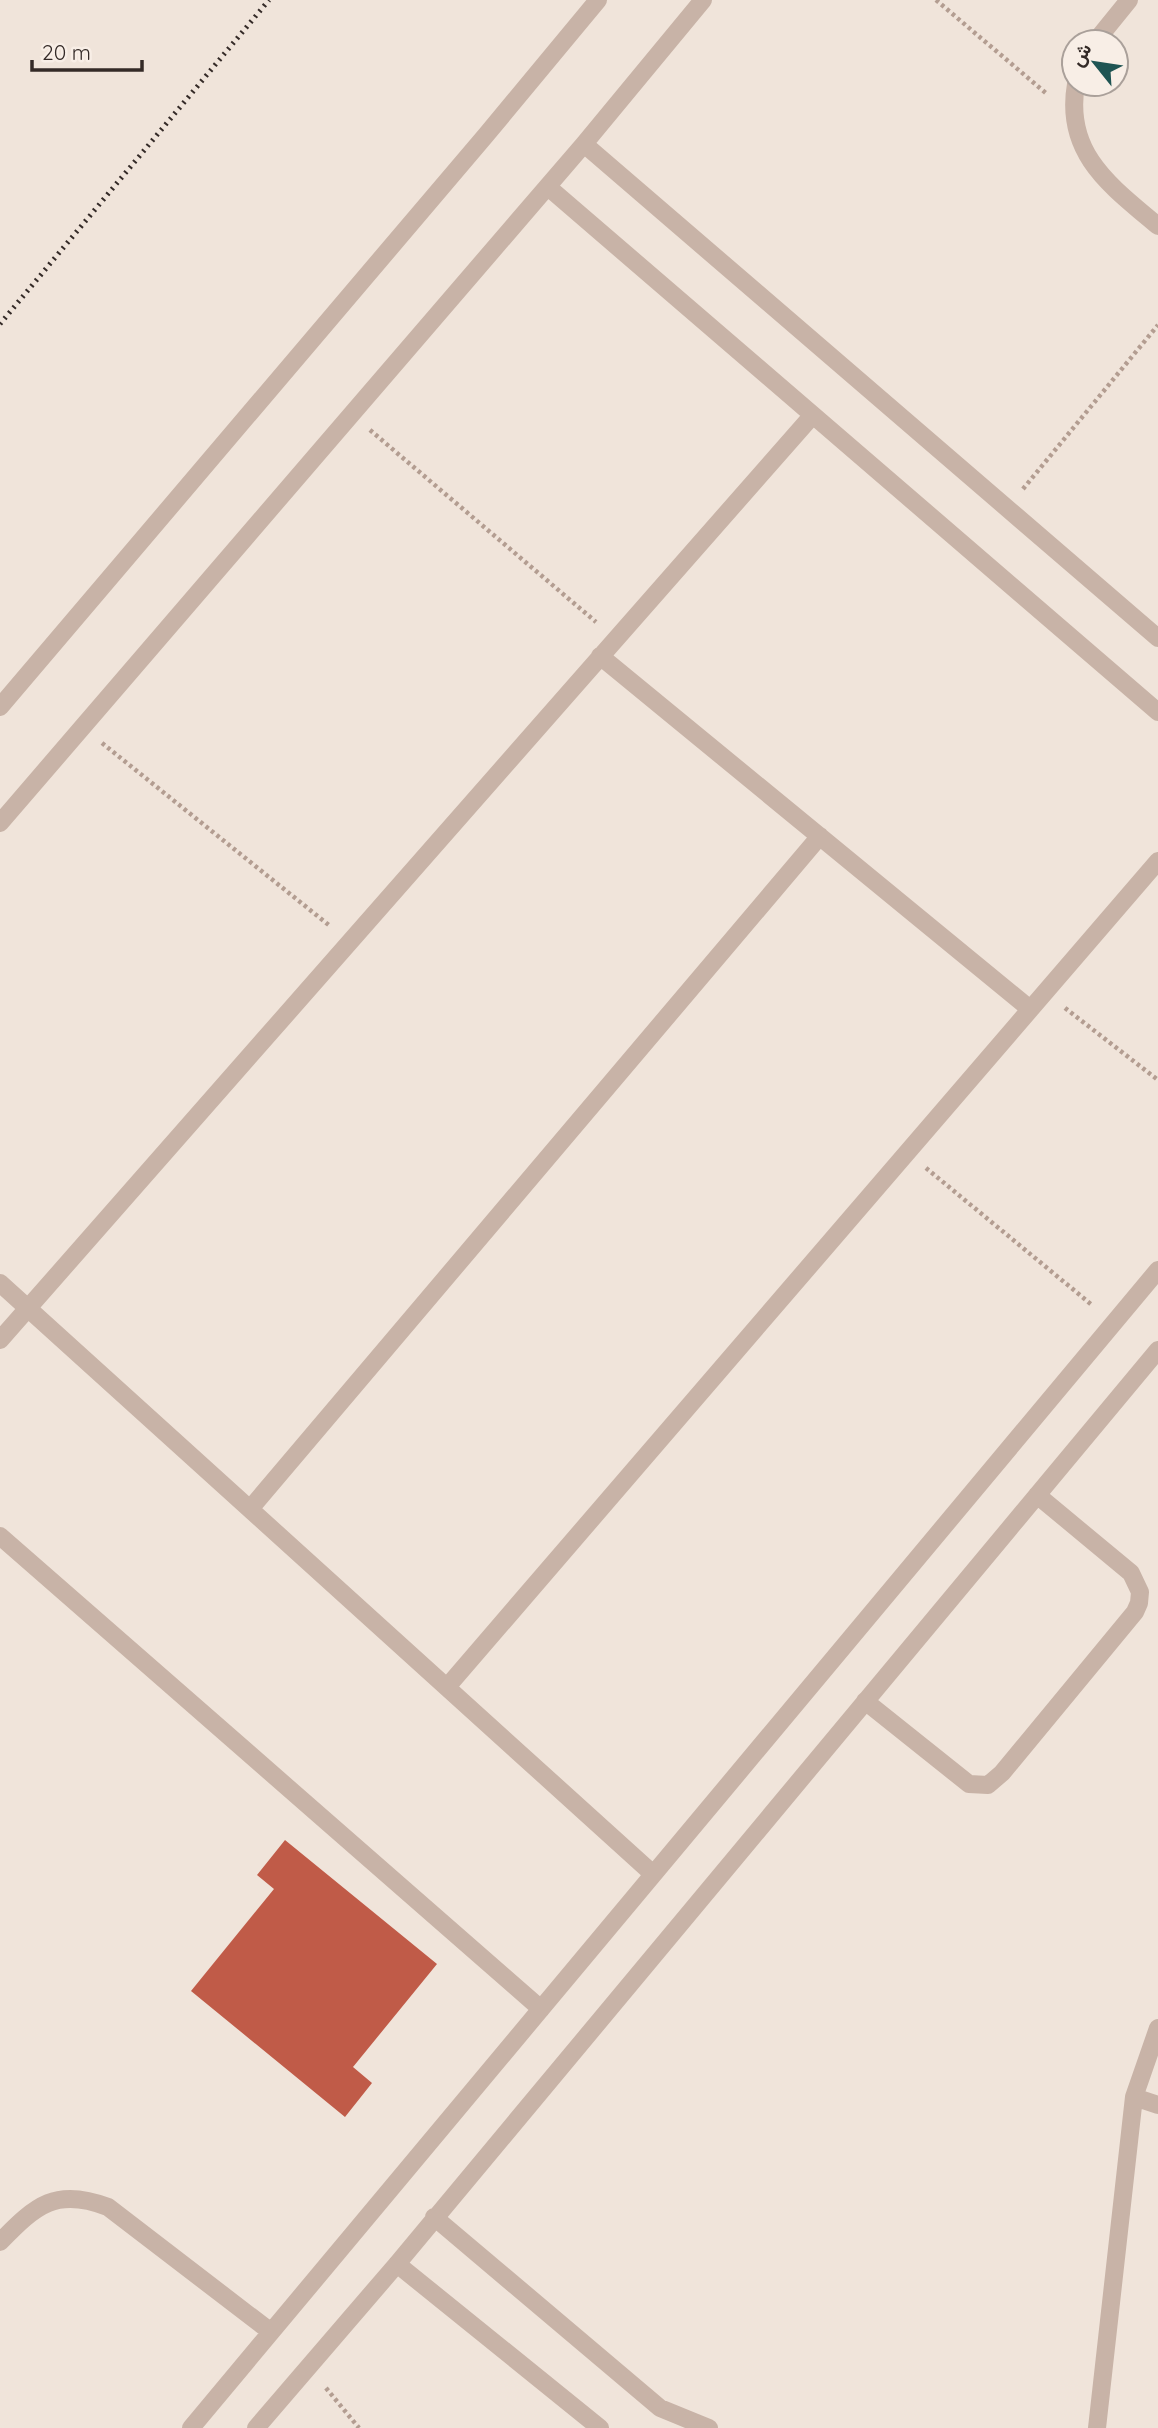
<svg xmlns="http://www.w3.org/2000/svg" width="1158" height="2428" viewBox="0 0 1158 2428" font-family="Quicksand,Vazirmatn,sans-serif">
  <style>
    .building { fill: #c05b48 }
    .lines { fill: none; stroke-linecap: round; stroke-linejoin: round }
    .path { stroke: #b39d91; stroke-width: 4.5; stroke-dasharray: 3.5 3.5; stroke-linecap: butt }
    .minor { stroke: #c8b3a7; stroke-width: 18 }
    .rail { stroke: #342a27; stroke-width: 5; stroke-dasharray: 2 5; stroke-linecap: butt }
  </style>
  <rect width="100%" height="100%" fill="#f0e4da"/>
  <path class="building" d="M285 1840 437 1964 353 2067 372 2083 345 2117 191 1991 274 1889 257 1875Z"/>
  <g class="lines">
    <path class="path" d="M936 0 1047 94
      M370 430 596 622
      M1023 489 1158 325
      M102 743 330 926
      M1065 1008 1158 1080
      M926 1168 1092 1305
      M326 2388 359 2428"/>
    <path class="minor" d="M1095 42 1129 0
      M1076 84C1064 154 1111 186 1158 226
      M584 144 1158 638
      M548 187 1158 712
      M600 656 1030 1009
      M0 707 486 135 598 0
      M0 823 584 144 703 0
      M0 1283 653 1874
      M0 1340 812 416
      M250 1509 820 836
      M0 1536 541 2009
      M447 1687 1158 861
      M865 1701 969 1784 988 1785 1002 1773 1135 1612 1139 1603 1140 1592 1131 1573 1037 1495
      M1134 2097 1158 2105
      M434 2217 660 2408 709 2428
      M0 2242C36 2205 56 2187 108 2207L271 2332
      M397 2264 600 2428
      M191 2428 1158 1270
      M256 2428 397 2264 1158 1350
      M1097 2428 1134 2097 1158 2028"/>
    <path class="rail" d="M0 324 269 0"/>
  </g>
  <g transform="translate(1095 63) rotate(300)"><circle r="33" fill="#f8eee6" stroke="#aaa09a" stroke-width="2"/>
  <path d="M0-5L12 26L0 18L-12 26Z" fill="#1f5453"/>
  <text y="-10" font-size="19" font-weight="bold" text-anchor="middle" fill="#342a27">ش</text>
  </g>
  <path d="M32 60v10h110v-10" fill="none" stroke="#342a27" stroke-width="3.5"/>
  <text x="42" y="60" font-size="21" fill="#342a27" stroke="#f8eee6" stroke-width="5" paint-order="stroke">20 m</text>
</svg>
